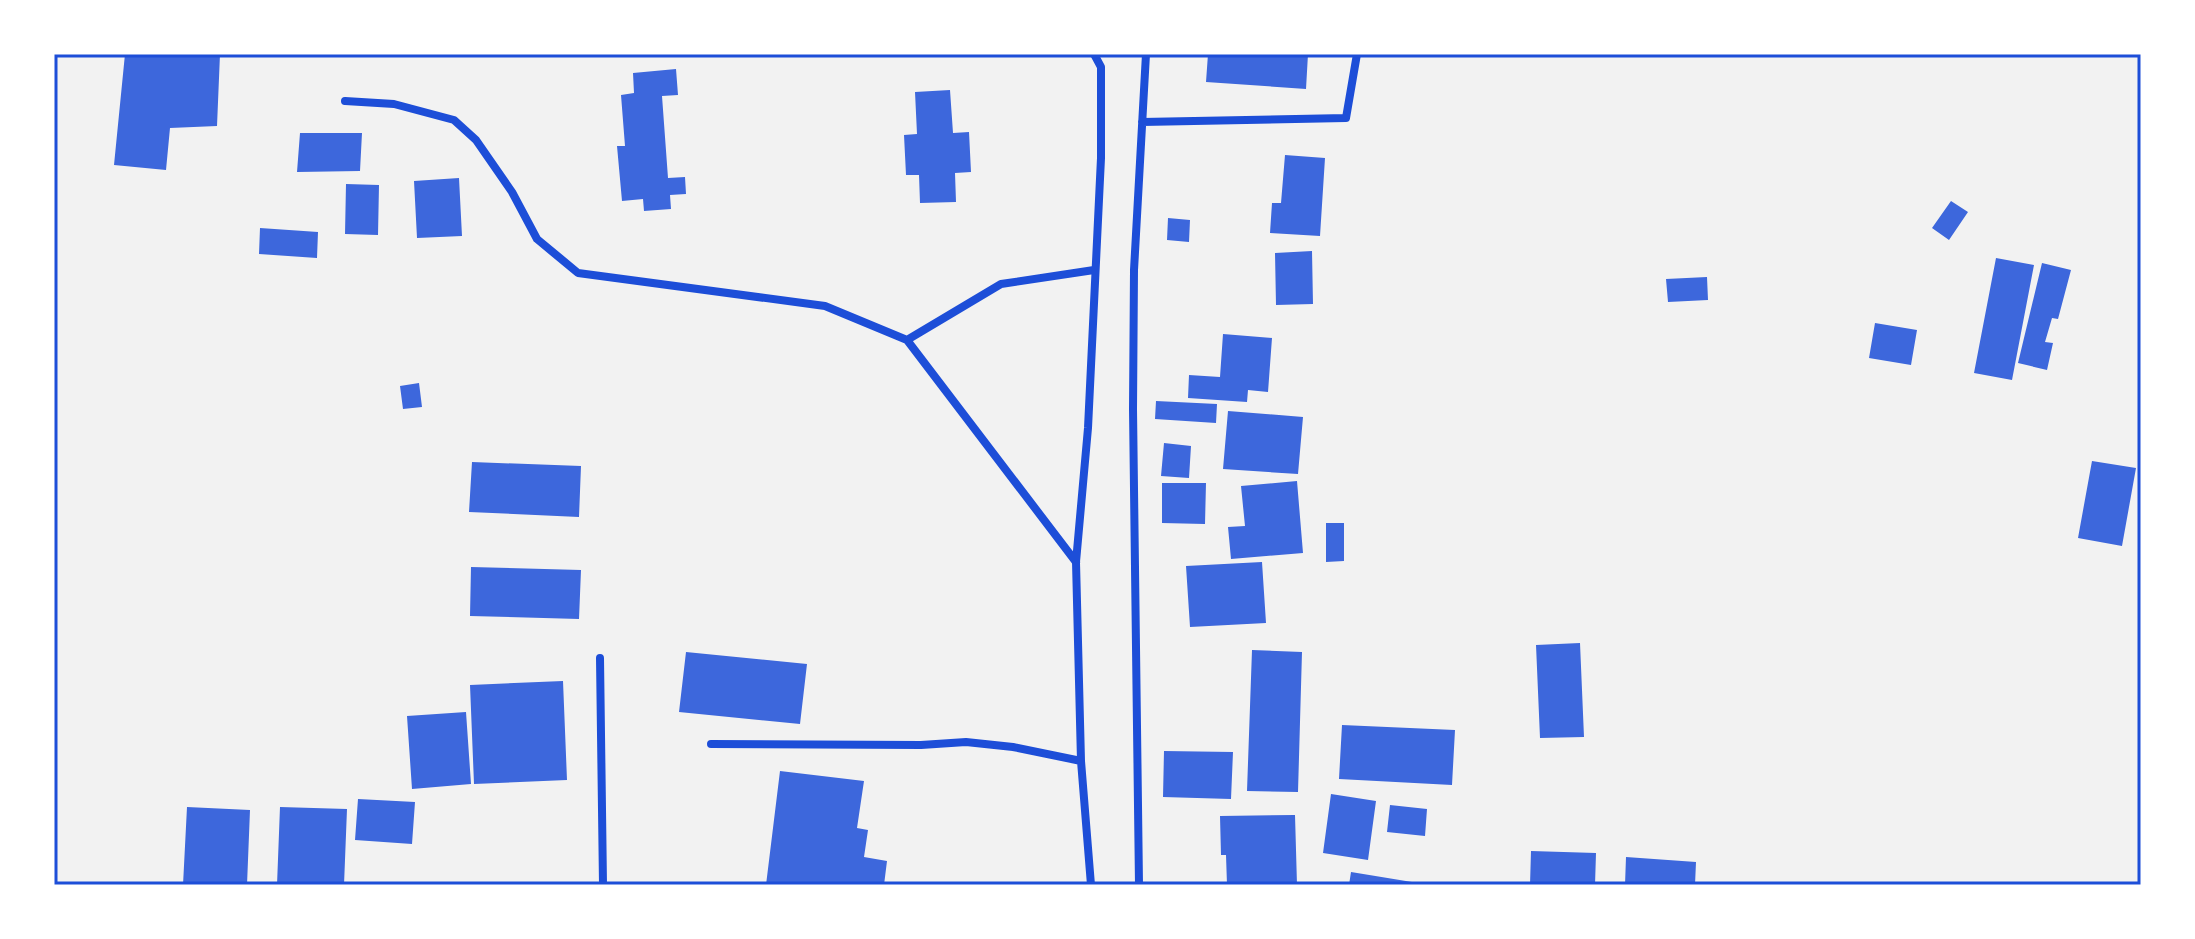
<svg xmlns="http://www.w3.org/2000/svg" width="2195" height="939" viewBox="0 0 2195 939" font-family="'Fira Sans Condensed',sans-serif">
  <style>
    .building { fill: #3d67dc }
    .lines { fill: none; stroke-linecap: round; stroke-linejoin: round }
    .minor { stroke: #1d4ed8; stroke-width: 8 }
    .neatline { fill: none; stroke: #1d4ed8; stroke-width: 3 }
  </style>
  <rect width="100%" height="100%" fill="#f2f2f2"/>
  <path class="building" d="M125 54H220L217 126 170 128 166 170 114 165Z
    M1208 54H1308L1306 89 1206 82Z
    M676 69 678 95 662 96 668 178 685 177 686 194 670 195 671 209 644 211 643 199 622 201 617 146H625L621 95 634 93 633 73Z
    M950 90 953 133 969 132 971 172 955 173 956 202 920 203 919 175H906L904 135 917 134 915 92Z
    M300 133H362L360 171 297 172Z
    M1285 155 1325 158 1320 236 1270 233 1272 203H1281Z
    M459 178 462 236 417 238 414 181Z
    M346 184 379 185 378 235 345 234Z
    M1951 201 1968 212 1949 240 1932 228Z
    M1168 218 1190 220 1189 242 1167 240Z
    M260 228 318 232 317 258 259 254Z
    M1312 251 1313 304 1276 305 1275 253Z
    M1996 258 2034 265 2012 380 1974 373Z
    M2042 263 2071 270 2058 319 2052 318 2045 342 2053 343 2047 370 2018 363Z
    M1707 277 1708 300 1668 302 1666 279Z
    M1875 323 1917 330 1911 365 1869 358Z
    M1223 334 1272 338 1268 392 1248 390 1247 402 1188 398 1189 375 1220 377Z
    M419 383 422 407 403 409 400 386Z
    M1156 401 1217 404 1216 423 1155 419Z
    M1228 411 1303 417 1298 474 1223 469Z
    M1164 443 1191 446 1189 478 1161 476Z
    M2092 461 2136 468 2122 546 2078 538Z
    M472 462 581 466 579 517 469 512Z
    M1297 481 1303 553 1231 559 1228 527 1245 526 1241 486Z
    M1162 483H1206L1205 524 1162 523Z
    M1326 523H1344V561L1326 562Z
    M1262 562 1266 623 1190 627 1186 566Z
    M471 567 581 570 579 619 470 616Z
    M1580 643 1584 737 1540 738 1536 645Z
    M1252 650 1302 652 1298 792 1247 791Z
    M686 652 807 664 800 724 679 712Z
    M563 681 567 780 474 784 470 685Z
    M466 712 471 784 412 789 407 716Z
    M1342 725 1455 730 1452 785 1339 779Z
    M1164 751 1233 752 1231 799 1163 797Z
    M780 771 864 781 857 828 868 830 864 857 887 861 884 885H766Z
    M1331 794 1376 801 1368 860 1323 853Z
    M358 799 415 802 412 844 355 840Z
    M1390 805 1427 809 1425 836 1387 832Z
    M187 807 250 810 247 885H183Z
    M280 807 347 809 344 885H277Z
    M1295 815 1297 885H1227L1226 855H1221L1220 816Z
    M1531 851 1596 853 1595 885H1530Z
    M1626 857 1696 862 1695 885H1625Z
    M1351 872 1418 883V885H1349Z"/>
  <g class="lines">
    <path class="minor" d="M345 101 394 104 454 120 476 140 512 192 537 239 578 273 825 306 907 340 1076 562
      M1142 122 1346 118 1357 54
      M907 340 1001 284 1094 270
      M600 658 603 885
      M711 744 921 745 966 742 1013 747 1081 761
      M1091 885 1081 761 1076 562 1088 428 1101 158V67L1094 54
      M1139 885 1133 409 1134 270 1146 54"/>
  </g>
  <rect width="2195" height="939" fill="none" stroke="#ffffff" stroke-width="112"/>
  <rect x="56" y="56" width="2083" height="827" class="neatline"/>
</svg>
